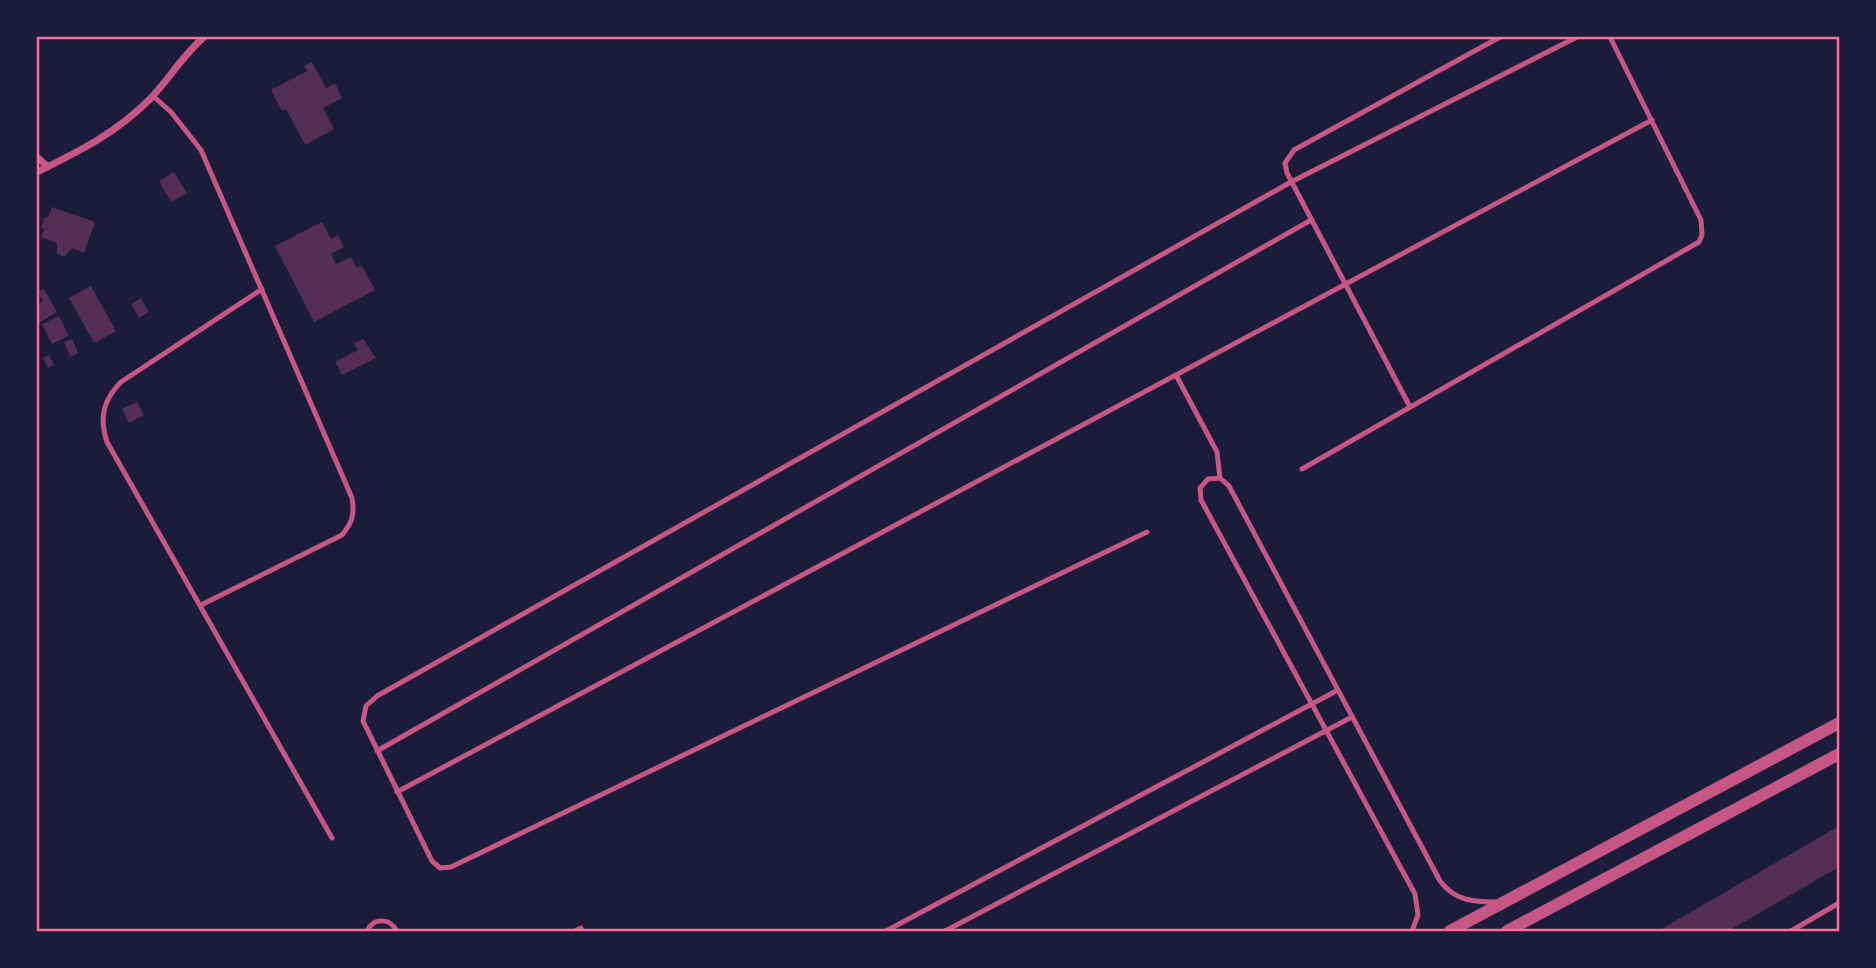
<svg xmlns="http://www.w3.org/2000/svg" width="1876" height="968" viewBox="0 0 1876 968" font-family="'PT Serif',serif">
  <style>
    .building { fill: #542f53 }
    .lines { fill: none; stroke-linecap: round; stroke-linejoin: round }
    .service { stroke: #c65784; stroke-width: 5 }
    .minor { stroke: #c65784; stroke-width: 7 }
    .tertiary { stroke: #c65784; stroke-width: 12 }
    .neatline { fill: none; stroke: #ff6b9d; stroke-width: 2.5 }
  </style>
  <rect width="100%" height="100%" fill="#1b1b3a"/>
  <path class="building" d="M312 62 326 88 335 83 342 98 323 108 334 129 305 145 286 109 282 111 271 90 307 71 304 66Z
    M174 172 187 193 171 202 159 181Z
    M52 207 95 222 84 253 72 248 65 256H61L57 253V243L41 237 44 229 41 228 45 217 48 218Z
    M322 222 331 239 338 235 344 247 331 254 336 264 351 257 357 268 362 266 375 290 314 322 275 246Z
    M91 286 116 331 94 343 69 298Z
    M44 289 57 312 37 324V304L43 301 38 292Z
    M141 298 149 312 139 318 131 304Z
    M59 316 69 336 52 344 42 324Z
    M72 339 78 353 70 357 64 342Z
    M363 339 376 358 342 375 335 362 358 350 354 343Z
    M49 355 54 365 48 368 43 358Z
    M137 402 144 415 129 423 122 409Z
    M1839 826V867L1728 931H1658Z"/>
  <g class="lines">
    <path class="service" d="M153 96 171 112 201 150 352 498C355 514 352 523 342 535L201 605
      M262 289 121 382C103 400 99 418 107 442L332 838
      M1176 375 1217 452 1220 478
      M1410 407 1287 173 1285 163 1294 150 1500 37
      M1302 469 1699 242 1702 235 1701 220 1610 37
      M1147 532 451 867 440 868 432 861 363 721 366 706 377 696 1291 182 1577 37
      M377 751 1311 220
      M397 792 1652 120
      M367 931C374 917 390 918 397 931
      M575 931 581 928
      M886 931 1338 690
      M945 931 1352 717
      M1412 931 1418 915 1415 894 1201 500 1200 488 1208 479 1220 478 1229 486 1440 881C1455 901 1473 902 1497 902
      M1791 931 1839 903"/>
    <path class="minor" d="M37 157 48 167
      M37 172C80 151 116 133 150 99 169 79 183 55 204 37"/>
    <path class="tertiary" d="M1450 931 1839 723
      M1507 931 1839 754"/>
  </g>
  <rect width="1876" height="968" fill="none" stroke="#1b1b3a" stroke-width="77"/>
  <rect x="38" y="38" width="1800" height="892" class="neatline"/>
</svg>
